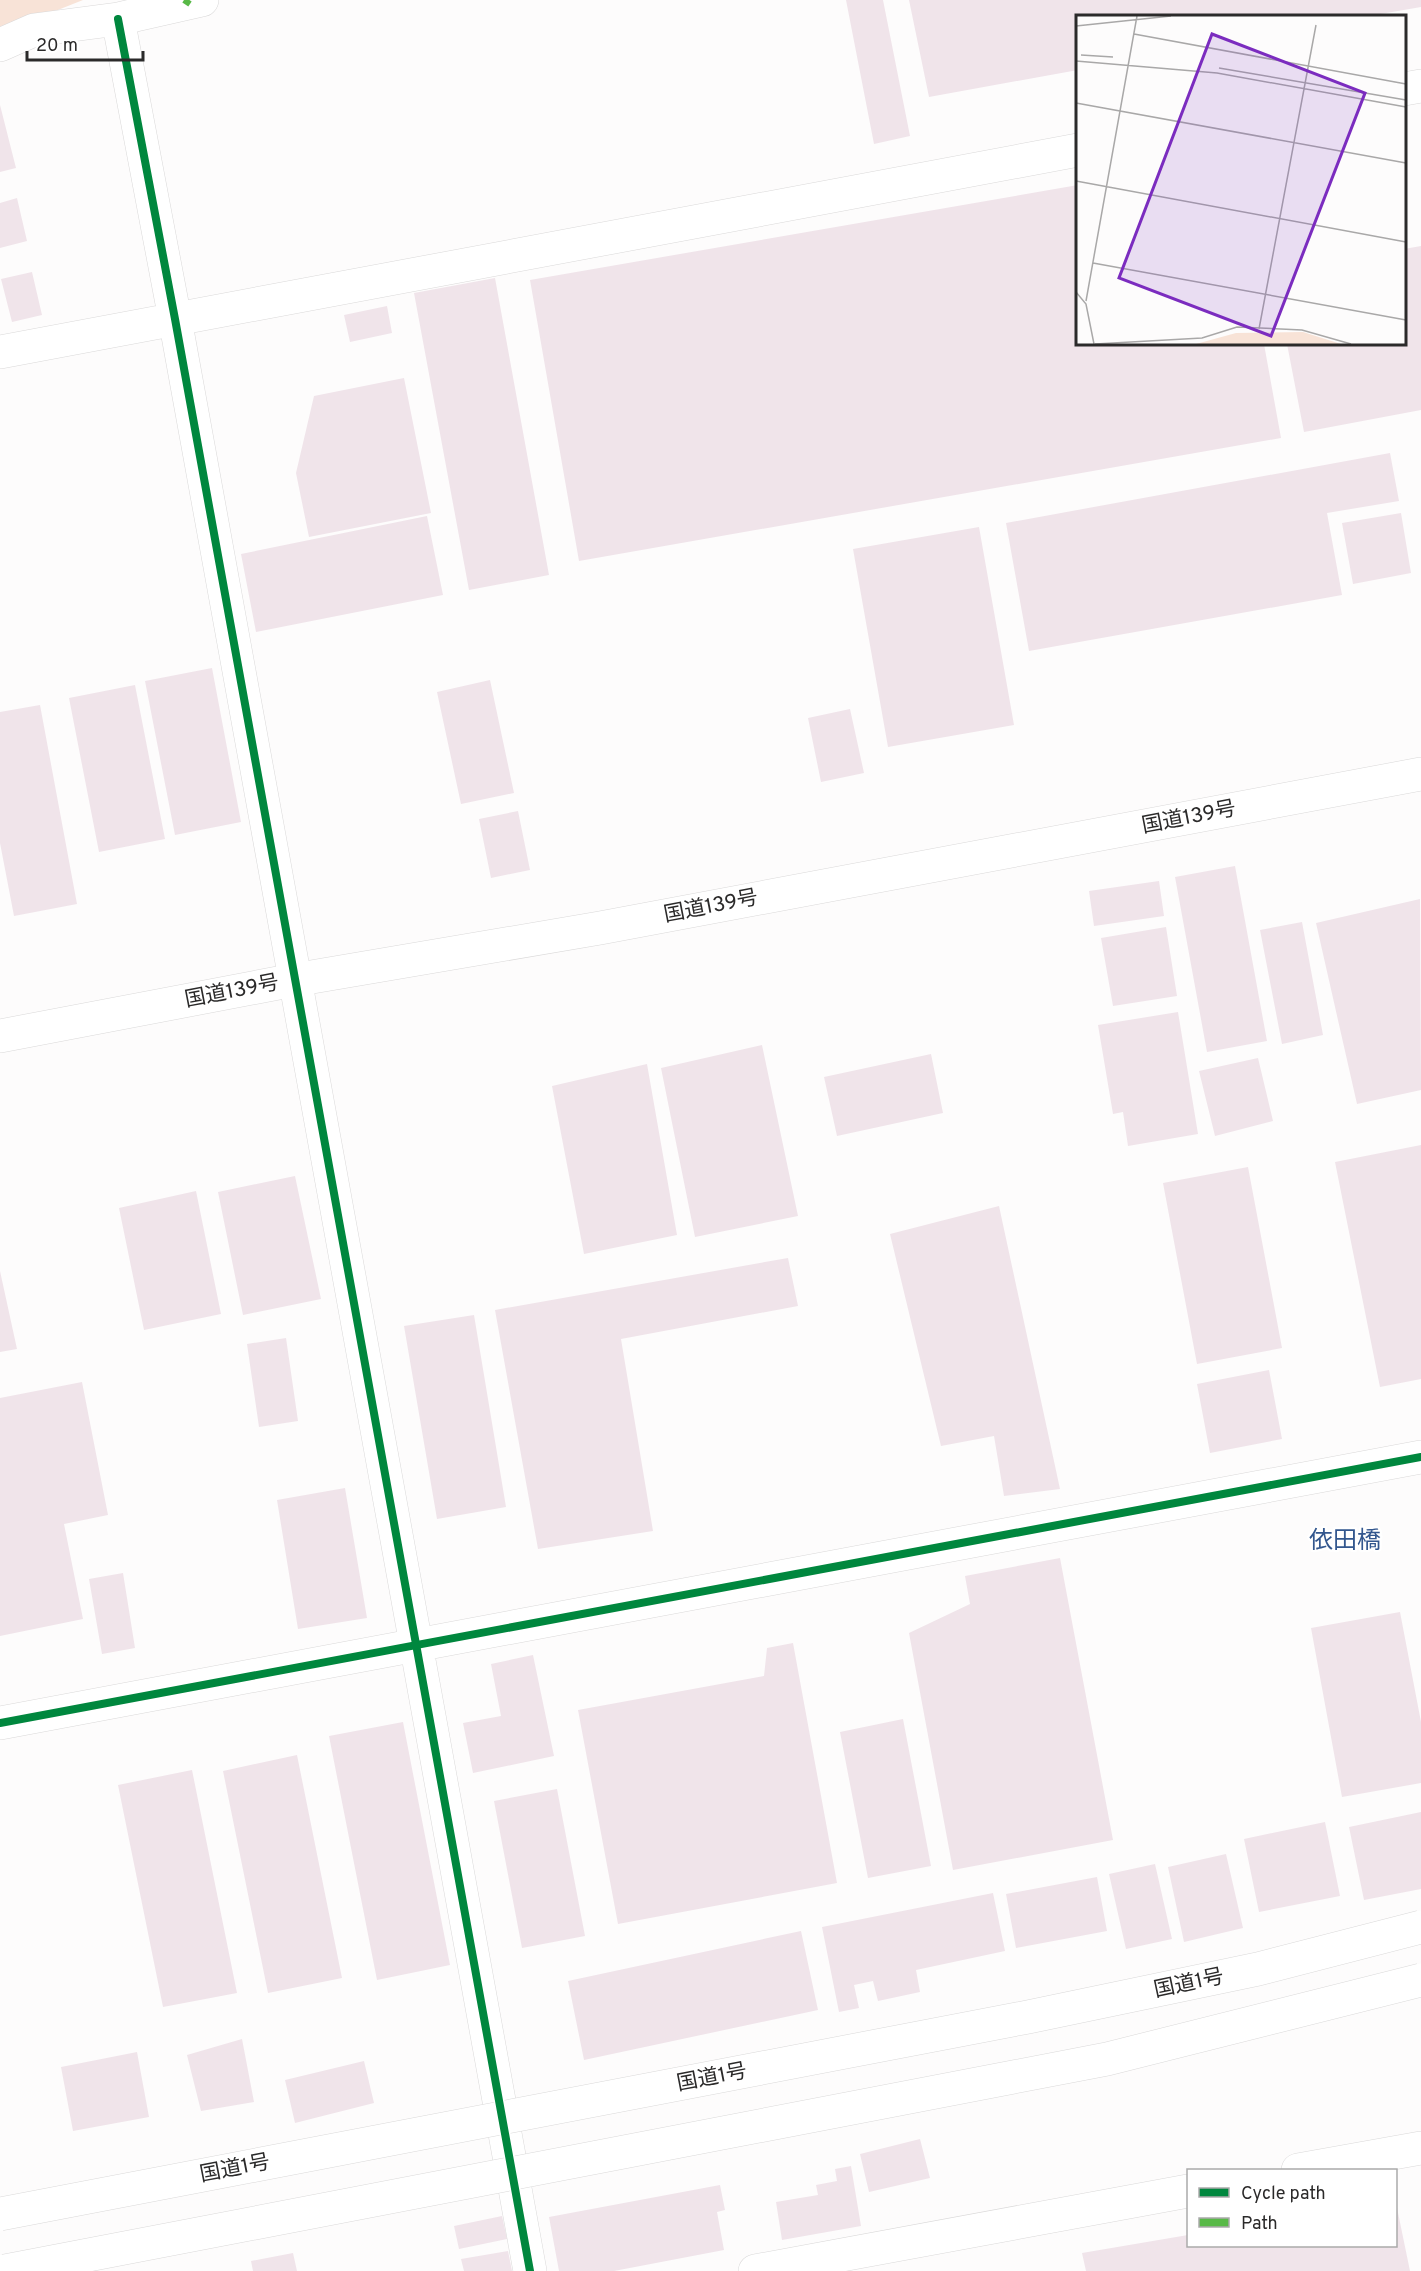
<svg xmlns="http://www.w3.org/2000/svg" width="1421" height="2271" viewBox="0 0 1421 2271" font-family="Overpass,'Noto Sans JP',sans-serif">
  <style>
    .green { fill: #f8e3d7 }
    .building { fill: #f0e4ea }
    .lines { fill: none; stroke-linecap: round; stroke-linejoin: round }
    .minor-casing { stroke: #dad9d9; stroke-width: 34 }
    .highway-casing { stroke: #dad9d9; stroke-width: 34 }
    .minor { stroke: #fff; stroke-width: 33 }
    .highway { stroke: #fff; stroke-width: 33 }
    .highway-bridge-casing { stroke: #dad9d9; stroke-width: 34; stroke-linecap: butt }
    .highway-bridge { stroke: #fff; stroke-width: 33 }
    .quiet { stroke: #58b947; stroke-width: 6; stroke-dasharray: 12 6; stroke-linecap: butt }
    .cycleway-casing { stroke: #fff; stroke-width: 11 }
    .cycleway { stroke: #00873e; stroke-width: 8 }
    .labels { text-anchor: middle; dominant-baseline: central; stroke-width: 4.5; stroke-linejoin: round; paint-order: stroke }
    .street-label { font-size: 21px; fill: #2b2a2a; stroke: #fff }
    .quarter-label { font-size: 24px; fill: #33578e; stroke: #fff }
    .inset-road { fill: none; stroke: #a9a8a8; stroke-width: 1.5 }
    .view { fill: #7b2cbf; fill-opacity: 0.15; stroke: #7b2cbf; stroke-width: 3 }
    .inset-edge { fill: none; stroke: #2b2a2a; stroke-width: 3 }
  </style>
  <rect width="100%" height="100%" fill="#fdfcfc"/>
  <path class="green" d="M0 0H83L0 33Z"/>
  <path class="building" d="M846 0H883L910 136 874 144Z
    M909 0H1421V7L1369 16H1078V70L929 97Z
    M0 105 16 168 0 172Z
    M1078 185V344H1264L1281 438 579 561 530 280Z
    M17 198 27 241 0 248V203Z
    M1421 246V410L1304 432 1287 344H1404V249Z
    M32 272 42 315 12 322 1 279Z
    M495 278 549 575 469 590 414 293Z
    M387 306 392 333 350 342 344 315Z
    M404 378 431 513 309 537 296 473 314 396Z
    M1390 453 1399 501 1327 513 1342 595 1029 651 1006 523Z
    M1401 513 1411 573 1353 584 1342 523Z
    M427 516 443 595 256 632 241 554Z
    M979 527 1014 725 888 747 853 549Z
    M212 668 241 822 175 835 145 681Z
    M490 680 514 793 461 804 437 692Z
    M135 685 165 839 99 852 69 698Z
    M40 705 77 904 14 916 0 843V712Z
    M850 709 864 773 821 782 808 718Z
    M518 811 530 870 491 878 479 819Z
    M1235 866 1267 1041 1207 1052 1175 877Z
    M1159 881 1164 916 1094 926 1089 891Z
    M1420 899 1421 1090 1357 1104 1316 923Z
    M1302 922 1323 1035 1282 1044 1260 930Z
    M1166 927 1177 996 1113 1006 1101 938Z
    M1178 1012 1198 1134 1128 1146 1123 1112 1113 1114 1098 1025Z
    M762 1045 798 1216 695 1237 661 1068Z
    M931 1054 943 1113 837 1136 824 1077Z
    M1258 1058 1273 1121 1215 1136 1199 1071Z
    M647 1064 677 1235 584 1254 552 1086Z
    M1421 1145V1379L1380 1387 1335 1162Z
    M1248 1167 1282 1348 1197 1364 1163 1183Z
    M295 1176 321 1299 243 1315 218 1192Z
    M196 1191 221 1314 144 1330 119 1208Z
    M999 1206 1060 1489 1004 1496 994 1436 941 1446 890 1234Z
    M788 1258 798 1306 621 1339 653 1531 538 1549 495 1310Z
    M0 1271 17 1349 0 1352Z
    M474 1315 506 1507 437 1519 404 1326Z
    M286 1338 298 1421 259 1427 247 1344Z
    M1269 1370 1282 1439 1210 1453 1197 1384Z
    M82 1382 108 1515 64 1524 83 1619 0 1636V1398Z
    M345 1488 367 1618 298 1629 277 1500Z
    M1060 1558 1113 1840 953 1870 909 1633 970 1604 965 1576Z
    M123 1573 135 1648 102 1654 89 1579Z
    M1400 1612 1421 1722V1783L1342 1797 1311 1628Z
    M793 1643 837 1883 618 1924 578 1710 764 1676 767 1648Z
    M533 1655 554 1756 473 1773 463 1723 501 1716 491 1664Z
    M903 1719 931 1866 868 1878 840 1732Z
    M403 1722 450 1965 377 1980 329 1736Z
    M297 1755 342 1978 268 1993 223 1771Z
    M192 1770 237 1993 163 2007 118 1785Z
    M557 1789 585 1936 522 1948 494 1801Z
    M1421 1812V1889L1364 1900 1349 1827Z
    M1325 1822 1340 1896 1259 1912 1244 1839Z
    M1226 1854 1243 1928 1184 1942 1168 1867Z
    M1155 1864 1172 1939 1126 1949 1109 1874Z
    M1097 1877 1107 1931 1016 1948 1006 1894Z
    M993 1893 1005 1951 916 1970 920 1992 878 2001 873 1981 854 1985 859 2008 839 2012 822 1927Z
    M801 1931 818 2010 584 2060 568 1981Z
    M242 2039 254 2102 201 2111 187 2055Z
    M137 2052 149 2117 73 2131 61 2067Z
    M364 2061 374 2103 295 2123 285 2080Z
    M920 2139 930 2178 869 2192 860 2154Z
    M851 2166 861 2226 782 2240 776 2202 818 2195 816 2185 837 2181 835 2169Z
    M720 2185 725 2210 717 2212 724 2250 614 2271H559L549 2217Z
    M1396 2203 1410 2271H1086L1082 2253 1188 2235V2246H1396Z
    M502 2216 507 2239 459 2249 454 2226Z
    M508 2251 512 2271H464L461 2259Z
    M293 2253 297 2271H253L251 2261Z"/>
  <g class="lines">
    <g class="minor-casing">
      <path id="minor" d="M118 19 175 319 530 2271
        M0 45 34 30 118 19 202 0
        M1404 89 1421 86
        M0 352 1078 150
        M0 1723 1421 1457
        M1298 2170 1421 2148
        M755 2271 1188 2191"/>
    </g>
    <g class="highway-casing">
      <path id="highway" d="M0 1036 294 980 600 928 1421 774"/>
    </g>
    <use href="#minor" class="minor"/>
    <use href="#highway" class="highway"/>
    <g class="highway-bridge-casing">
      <path id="highway-bridge" d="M0 2214 1028 2017 1258 1969 1421 1927
        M5 2271 1107 2059 1421 1980"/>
    </g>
    <use href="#highway-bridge" class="highway-bridge"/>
    <path class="quiet" d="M184 0 190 4"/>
    <g class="cycleway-casing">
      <path id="cycleway" d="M118 19 175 319 530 2271
        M0 1723 1421 1457"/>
    </g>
    <use href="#cycleway" class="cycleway"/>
  </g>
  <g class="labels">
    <g class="street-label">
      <text transform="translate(1189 818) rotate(-11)">国道139号</text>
      <text transform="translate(711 907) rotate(-11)">国道139号</text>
      <text transform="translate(232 992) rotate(-11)">国道139号</text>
      <text transform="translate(1189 1984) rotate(-12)">国道1号</text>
      <text transform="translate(712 2078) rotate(-11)">国道1号</text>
      <text transform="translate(235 2169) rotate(-11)">国道1号</text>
    </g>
    <g class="quarter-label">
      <text x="1345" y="1542">依田橋</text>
    </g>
  </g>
  <g transform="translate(1076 15)">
    <rect width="330" height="330" fill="#fdfcfc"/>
    <path d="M227 317 265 329H120L160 318Z" fill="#f8e3d7"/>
    <path class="inset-road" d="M0 11 95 1M58 19 330 69M5 40 37 42M0 46 141 58 330 92M143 53 330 85M0 88 330 148M0 166 330 227M17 248 330 305M0 277 10 289 18 329M10 286 61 1M183 314 240 10M19 329 126 323 161 312 226 315 275 329"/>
    <path class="view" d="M136 19 289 78 195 321 43 263Z"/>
    <rect width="330" height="330" class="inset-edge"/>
  </g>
  <rect x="1187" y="2169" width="210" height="78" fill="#ffffff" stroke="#aaaaaa" stroke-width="1.5"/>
  <rect x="1199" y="2188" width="30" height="9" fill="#00873e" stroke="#aaaaaa" stroke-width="1.5"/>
  <text x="1241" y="2199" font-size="18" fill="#2b2a2a">Cycle path</text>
  <rect x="1199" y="2218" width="30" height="9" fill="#58b947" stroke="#aaaaaa" stroke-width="1.5"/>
  <text x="1241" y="2229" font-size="18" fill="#2b2a2a">Path</text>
  <path d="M27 51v9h116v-9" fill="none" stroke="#2b2a2a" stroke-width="3"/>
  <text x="36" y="51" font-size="18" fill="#2b2a2a" stroke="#ffffff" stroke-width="4.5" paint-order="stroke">20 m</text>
</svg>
